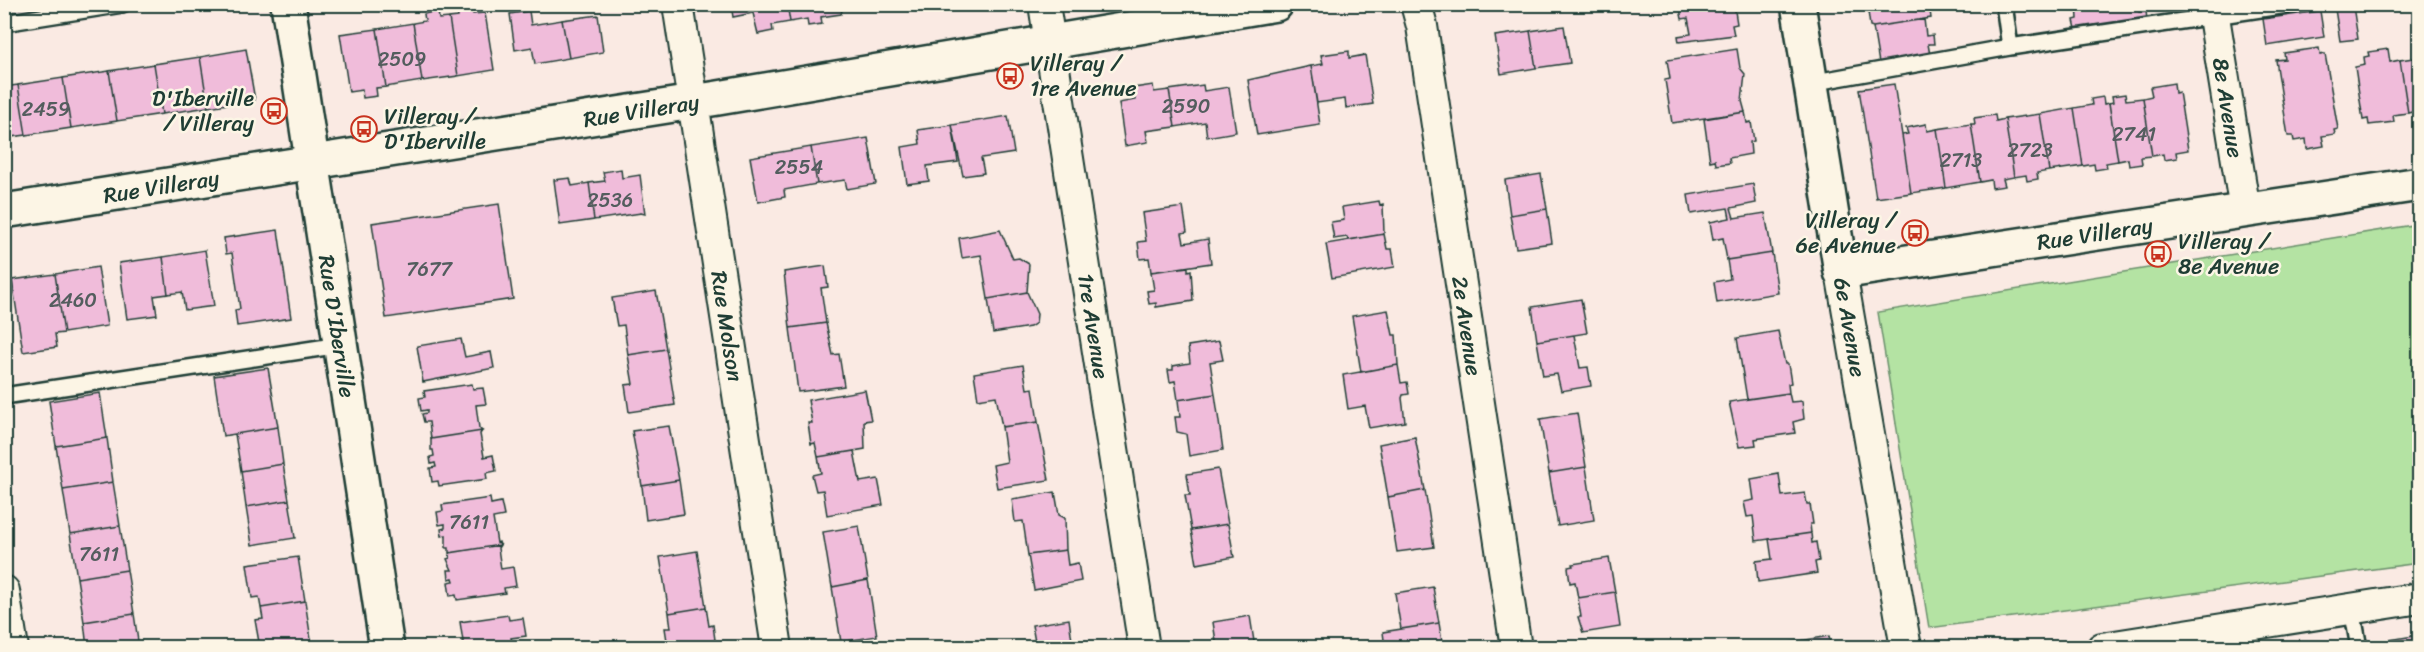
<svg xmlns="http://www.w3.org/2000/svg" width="2424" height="652" viewBox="0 0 2424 652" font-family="Sriracha,sans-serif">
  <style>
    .green { fill: #b4e3a3; stroke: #6a906c; stroke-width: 1.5 }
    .building { fill: #f0bcda; stroke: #1f3d34; stroke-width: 1.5 }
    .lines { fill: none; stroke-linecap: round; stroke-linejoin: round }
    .lane-casing { stroke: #1f3d34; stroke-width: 20 }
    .street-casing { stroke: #1f3d34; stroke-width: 34 }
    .secondary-casing { stroke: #1f3d34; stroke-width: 38 }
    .lane { stroke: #fcf5e5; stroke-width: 15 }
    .street { stroke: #fcf5e5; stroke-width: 30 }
    .secondary { stroke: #fcf5e5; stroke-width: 33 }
    .labels { text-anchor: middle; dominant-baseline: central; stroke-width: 5; stroke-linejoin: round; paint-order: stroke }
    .number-label { font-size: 20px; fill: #535d5e }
    .poi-label { font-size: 22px; fill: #1f3d34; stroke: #fcf5e5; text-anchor: start }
    .street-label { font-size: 22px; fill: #1f3d34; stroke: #fcf5e5 }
  </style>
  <rect width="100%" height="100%" fill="#faeae3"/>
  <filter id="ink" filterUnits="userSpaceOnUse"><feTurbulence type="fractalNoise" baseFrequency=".0167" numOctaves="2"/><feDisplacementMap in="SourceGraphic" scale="12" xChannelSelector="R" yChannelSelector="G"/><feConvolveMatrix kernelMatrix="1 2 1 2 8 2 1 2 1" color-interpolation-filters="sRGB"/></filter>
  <g filter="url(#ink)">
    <path class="green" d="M2419 224V563L1929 628 1878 312Z"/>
    <path class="building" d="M4 4H34L35 6 4 10Z
      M731 4H787L790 22 772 25 773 31 758 34 753 13 733 17Z
      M787 4H841L842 10 841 14 821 17 822 24 808 26 807 19 790 22Z
      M877 4H904L878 9Z
      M1679 4 1734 5 1737 24 1732 25 1734 35 1679 42 1678 36 1691 34 1688 18 1682 19Z
      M1867 4H1929L1931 18 1873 27 1870 26Z
      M2077 4H2138L2139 12 2146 11 2147 20 2080 30 2076 29 2074 20 2078 19Z
      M2353 6 2358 39 2340 41 2335 9Z
      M471 7 473 14 485 13 494 70 458 76 449 18 458 17 457 8Z
      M438 11 439 19 449 18 458 76 422 81 413 23 425 21 424 14Z
      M529 11 531 25 562 20 569 58 535 64 532 47 515 50 510 14Z
      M2320 11 2324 37 2267 46 2263 19Z
      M598 15 603 52 569 58 562 20Z
      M1924 19 1926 36 1933 35 1934 44H1928L1930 55 1879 63 1873 27Z
      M413 23 422 81 386 87 377 29Z
      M1564 26 1570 63 1536 68 1530 31Z
      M377 29 386 87 376 88 377 96 363 98 362 90 349 92 340 34Z
      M1530 31 1536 68 1501 74 1495 36Z
      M2319 48 2320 55 2325 54 2338 129 2334 130 2335 134 2322 136 2324 146 2307 149 2306 139 2294 141 2293 136H2288L2276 60 2285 59 2284 53Z
      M246 49 255 100 208 107 200 57Z
      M1737 49 1740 68 1745 74 1742 101 1745 112 1672 123 1665 80 1670 79 1667 60Z
      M2388 49 2390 62 2400 60 2408 113 2393 115 2394 122 2369 125 2368 119 2363 120 2355 67 2365 65 2364 57 2369 56 2368 52Z
      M1349 51V58L1365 55 1373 104 1346 108 1345 99 1317 103 1311 66 1323 64 1321 55Z
      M200 57 208 107 162 114 154 64Z
      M2420 57V110L2408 113 2400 60Z
      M154 64 162 114 117 121 109 71Z
      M1311 66 1320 125 1257 135 1248 80Z
      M109 71 117 121 71 128 63 78Z
      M63 78 71 128 26 135 18 85Z
      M2174 83 2175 93 2179 92 2188 150 2176 152 2177 158 2164 160 2163 154 2152 156 2143 98 2152 96 2150 87Z
      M1894 84 1911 193 1876 198 1859 89Z
      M18 85 26 135 4 138V87Z
      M1153 85 1154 92 1169 90 1175 127 1146 131 1148 142 1125 146 1119 103 1135 100 1134 88Z
      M1203 85 1204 91 1229 87 1236 132 1207 137 1205 122 1175 127 1169 90Z
      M2125 94 2126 100 2143 98 2152 156 2141 157 2142 164 2129 166 2128 159 2118 161 2109 103 2113 102 2112 96Z
      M2103 97 2104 104 2109 103 2118 161 2106 163 2107 168 2095 170 2094 164 2083 166 2074 108 2092 105 2091 99Z
      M2074 108 2083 166 2049 171 2040 114Z
      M1745 112 1747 123 1751 122 1754 141 1750 142 1751 154 1729 158 1730 163 1716 165 1715 160 1710 161 1704 119Z
      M2040 114 2049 171 2037 173 2038 179 2027 181 2026 175 2014 177 2005 119Z
      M1995 115 1996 121 2005 119 2014 177 2003 179 2005 186 1992 188 1991 180 1980 182 1971 124H1975L1974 118Z
      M1008 116 1014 153 981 158 984 173 963 176 952 125Z
      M1926 124 1927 131 1937 129 1946 188 1911 193 1902 135 1908 134 1906 128Z
      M1971 124 1980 182 1946 188 1937 129Z
      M952 125 958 162 927 166 929 181 907 184 902 147 920 144 918 130Z
      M868 138 876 184 847 189 845 180 817 184 811 147Z
      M811 147 817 184 784 190 785 197 758 202 750 157Z
      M621 169 622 178 640 175 645 214 641 213 594 220 589 183 605 181 603 172Z
      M1541 174 1547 209 1510 215 1505 180Z
      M570 178 572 186 589 183 594 220 560 225 554 180Z
      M1753 184 1756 203 1731 208 1734 218 1765 213 1772 253 1727 260 1723 238 1713 240 1710 222 1730 218 1728 208 1691 214 1688 195Z
      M1379 201 1380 205 1383 204 1384 234 1348 240 1347 237 1334 239 1331 222 1344 220 1342 207Z
      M499 204 513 299 386 318 372 223Z
      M1183 207 1187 232 1182 233 1184 243 1208 239 1211 263 1151 272 1149 258 1140 259 1138 242 1146 241 1142 213Z
      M1547 209 1552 243 1516 248 1510 215Z
      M278 230 291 318 237 326 235 310 240 309 232 253 226 254 224 238Z
      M1000 230 1013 259 1019 258 1029 264 1027 292 988 299 981 255 962 258 959 238Z
      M1384 234 1387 249H1392L1395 267 1332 278 1326 244Z
      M205 250 214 306 185 310 182 292 168 294 163 257Z
      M1772 253 1778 293 1717 303 1714 282 1730 279 1727 260Z
      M163 257 168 294 154 296 157 315 127 319 119 263Z
      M825 266 828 287 821 288 826 323 790 328 784 272Z
      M98 267 107 326 64 333 55 274Z
      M1188 267V271L1191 270 1193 301 1156 307V303L1149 304 1147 291 1154 290 1151 272Z
      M55 274 64 333 55 334 57 347 23 352 12 280Z
      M656 291 666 349 628 355 624 325 617 326 612 298Z
      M1027 292 1037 314 1036 323 1030 327 993 333 988 299Z
      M1581 299 1587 333 1537 341 1532 307Z
      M1388 310 1393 335H1396L1398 365 1361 372 1352 316Z
      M826 323 833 355 839 354 844 386 798 392 790 328Z
      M1778 331 1785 364H1788L1791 383 1788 384 1789 393 1747 399 1737 338Z
      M1574 335 1580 368 1588 367 1591 386 1561 391 1557 374 1543 376 1537 341Z
      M461 339 465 357 491 352 494 368 423 382 417 346Z
      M1219 341 1223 360 1210 362 1215 394 1178 400 1175 381 1170 382 1168 370H1173V366L1190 363 1188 346Z
      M666 349 675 405 629 412 625 385 633 384 628 355Z
      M1023 365 1027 389 1033 388 1038 422 1002 427 996 396 978 399 974 373Z
      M1398 365 1401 383 1407 382 1409 394 1403 395 1402 398 1405 422 1369 428 1365 406 1348 409 1343 375Z
      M268 368 278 427 223 436 214 376Z
      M472 384 473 389 483 388 486 404 476 405 479 428 482 431 431 439 429 422H424L422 414 427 413V410L421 411 419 398 425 397 424 391Z
      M865 390 871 420 864 421 865 449 818 457 815 443 811 444 808 423H812L808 400Z
      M100 393 107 438 56 446 49 401Z
      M1789 393 1791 402 1802 401 1804 419 1793 422 1795 433 1755 439 1756 445 1739 447 1729 402Z
      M1215 394 1223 450 1189 456 1186 434 1177 432 1175 417H1180L1178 400Z
      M1577 413 1586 467 1549 473 1540 419Z
      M1038 422 1049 480 997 488 993 465 1007 462 1002 427Z
      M669 426 679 480 642 486 632 431Z
      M278 427 283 464 241 471 235 434Z
      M482 431 480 434 484 457 493 455 496 471 486 473 487 479 439 486 438 481 432 482 430 468 436 467 435 463 431 464 430 457 434 456 433 450H431V439Z
      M1415 437 1425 490 1388 497 1379 444Z
      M107 438 113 482 63 490 56 446Z
      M854 451 860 482 878 479 883 505 827 515 823 490 816 491 812 475 821 473 818 457Z
      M283 464 289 500 246 507 241 471Z
      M1586 467 1594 520 1558 526 1549 473Z
      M1218 469 1228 524 1191 530 1185 495H1190L1187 474Z
      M1779 474 1782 496 1805 493 1807 504H1810L1813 524H1810L1811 533 1756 541 1753 516 1747 517 1744 502 1754 500 1751 479Z
      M679 480 684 514 646 520 642 486Z
      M113 482 120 526 70 534 63 490Z
      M1425 490 1434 547 1397 552 1388 497Z
      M1055 492 1059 515 1065 518 1066 550 1028 555 1023 521 1015 522 1012 499Z
      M490 498 491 504 501 502 504 516 493 518 497 543 499 542 500 545 449 553V548H446V535L442 536 441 529 445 528V524L439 525 437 512 443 511 442 505Z
      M289 500 295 538 252 545 246 507Z
      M1228 524 1234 557 1197 564 1191 530Z
      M120 526 127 570 77 578 70 534Z
      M859 526 868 580 832 587 823 532Z
      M1811 533 1812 543 1816 542 1819 561 1815 562 1817 573 1758 582 1756 561 1772 559 1769 539Z
      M500 545 498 548 501 569 513 567 516 586 504 588 505 593 457 600 456 595 450 596 448 582 454 581 453 578 449 579 448 570H452L447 559 450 558 449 553Z
      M1066 550 1068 565 1078 563 1081 581 1034 590 1028 555Z
      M697 551 706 607 669 613 660 557Z
      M298 557 305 601 261 608 259 597 252 598 247 564Z
      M1609 558 1615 592 1578 598 1575 582 1570 583 1568 567 1573 566 1572 564Z
      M127 570 134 614 84 622 77 578Z
      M868 580 877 636 841 642 832 587Z
      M1433 587 1439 623 1401 629 1395 593Z
      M1615 592 1620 627 1583 633 1578 617H1581L1578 598Z
      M305 601 312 646 260 648 255 620 263 619 261 608Z
      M706 607 709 626 713 625 715 640 711 641 712 648 668 647 665 628H671L669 613Z
      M134 614 139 648H87L84 622Z
      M508 615 509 620 523 618 526 636 511 638 513 648H464L460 622Z
      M1250 616 1255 648H1217L1213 622Z
      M1069 619 1073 648H1036L1032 625Z
      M1439 623 1443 648H1385L1383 632Z
      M2420 635V648H2384L2383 641Z
      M1829 636 1831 648H1780L1788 643Z"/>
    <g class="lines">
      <g class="lane-casing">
        <path id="lane" d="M2004 4 2010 47
          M4 23 123 4
          M1810 83 2010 47 2295 4
          M4 396 340 345
          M2352 609 2359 648"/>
      </g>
      <g class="street-casing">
        <g id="street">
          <path id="s1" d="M678 4 777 648"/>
          <path id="s2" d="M1044 4 1144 648"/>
          <path id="s3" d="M1416 4 1422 26 1516 648"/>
          <path id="s4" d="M2212 4 2245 211"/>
          <path id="s5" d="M1841 272 1906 648"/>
          <path d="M4 591 13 648"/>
          <path d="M2102 648 2420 598"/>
        </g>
      </g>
      <g class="secondary-casing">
        <g id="secondary">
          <path id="s6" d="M288 4 387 648"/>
          <path id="s7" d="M1798 4 1841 272 2420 184"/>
          <path id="s8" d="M4 211 718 98 1276 4"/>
        </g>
      </g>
      <use href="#lane" class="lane"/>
      <use href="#street" class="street"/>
      <use href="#secondary" class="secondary"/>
    </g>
  </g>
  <defs>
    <g id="bus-ring" transform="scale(1.35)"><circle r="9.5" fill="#fcf5e5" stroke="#c8321e" stroke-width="1.5"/><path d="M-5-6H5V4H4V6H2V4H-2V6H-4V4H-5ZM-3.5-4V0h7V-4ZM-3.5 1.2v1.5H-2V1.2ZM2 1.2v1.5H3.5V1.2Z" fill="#c8321e"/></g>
  </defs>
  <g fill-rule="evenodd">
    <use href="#bus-ring" x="1010" y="76"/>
    <use href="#bus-ring" x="274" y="111"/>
    <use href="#bus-ring" x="364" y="129"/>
    <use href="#bus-ring" x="1915" y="233"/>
    <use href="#bus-ring" x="2158" y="254"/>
  </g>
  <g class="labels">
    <g class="number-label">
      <text x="402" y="59">2509</text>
      <text x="1186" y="106">2590</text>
      <text x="46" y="109">2459</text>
      <text x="2134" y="134">2741</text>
      <text x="2030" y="150">2723</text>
      <text x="1961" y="160">2713</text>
      <text x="799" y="167">2554</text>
      <text x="610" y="200">2536</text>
      <text x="429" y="269">7677</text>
      <text x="73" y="300">2460</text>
      <text x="469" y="522">7611</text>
      <text x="99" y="554">7611</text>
    </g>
    <g class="poi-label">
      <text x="1030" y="63">Villeray /<tspan x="1030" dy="25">1re Avenue</tspan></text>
      <text x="254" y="98" text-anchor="end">D'Iberville<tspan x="254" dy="25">/ Villeray</tspan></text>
      <text x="384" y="116">Villeray /<tspan x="384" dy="25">D'Iberville</tspan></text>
      <text x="1896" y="220" text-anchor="end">Villeray /<tspan x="1896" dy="25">6e Avenue</tspan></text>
      <text x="2178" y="241">Villeray /<tspan x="2178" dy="25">8e Avenue</tspan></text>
    </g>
    <g class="street-label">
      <text stroke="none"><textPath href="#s4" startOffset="105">8e Avenue</textPath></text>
      <text stroke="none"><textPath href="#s8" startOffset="645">Rue Villeray</textPath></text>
      <text stroke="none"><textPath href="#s8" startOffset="159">Rue Villeray</textPath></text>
      <text stroke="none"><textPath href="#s7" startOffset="528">Rue Villeray</textPath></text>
      <text stroke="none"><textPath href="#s6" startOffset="326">Rue D'Iberville</textPath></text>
      <text stroke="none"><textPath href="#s1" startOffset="326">Rue Molson</textPath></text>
      <text stroke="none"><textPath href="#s2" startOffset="326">1re Avenue</textPath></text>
      <text stroke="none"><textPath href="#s3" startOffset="326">2e Avenue</textPath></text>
      <text stroke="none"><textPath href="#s5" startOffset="56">6e Avenue</textPath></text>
    </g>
  </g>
  <rect width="2424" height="652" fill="none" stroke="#fcf5e5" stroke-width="24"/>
  <rect x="12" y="12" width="2400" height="628" fill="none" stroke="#1f3d34" stroke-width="2" filter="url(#ink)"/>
</svg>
